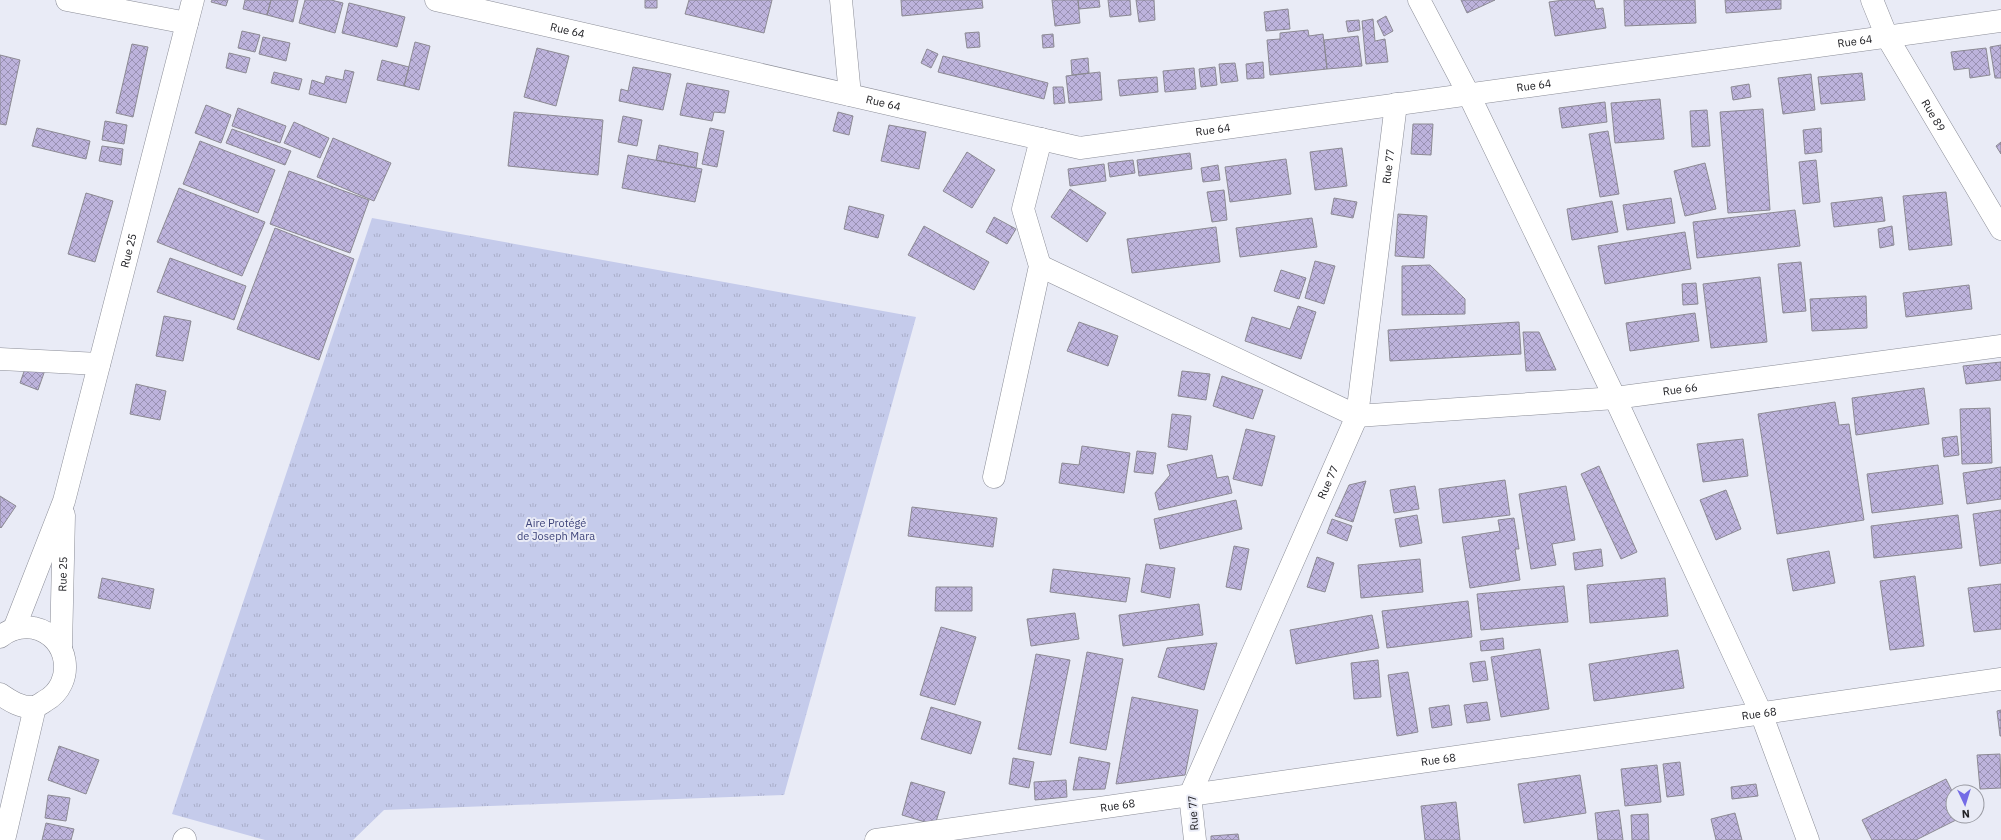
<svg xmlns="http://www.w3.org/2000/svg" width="2001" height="840" viewBox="0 0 2001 840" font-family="'IBM Plex Sans',sans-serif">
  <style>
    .park { fill: url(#park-tufts) }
    .building { fill: url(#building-cross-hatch); stroke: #8c8a93 }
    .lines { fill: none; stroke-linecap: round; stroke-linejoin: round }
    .minor-casing { stroke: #8b8d97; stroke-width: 23 }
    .tertiary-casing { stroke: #8b8d97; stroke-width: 23 }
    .minor { stroke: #fff; stroke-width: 22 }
    .tertiary { stroke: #fff; stroke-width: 22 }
    .labels { text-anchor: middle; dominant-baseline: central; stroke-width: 4; stroke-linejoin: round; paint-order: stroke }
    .street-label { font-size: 11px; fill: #212125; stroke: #e9ebf6 }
    .park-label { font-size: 11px; fill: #3f457a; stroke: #e9ebf6 }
  </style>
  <defs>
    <pattern id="park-tufts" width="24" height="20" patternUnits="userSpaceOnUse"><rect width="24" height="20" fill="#c5cbeb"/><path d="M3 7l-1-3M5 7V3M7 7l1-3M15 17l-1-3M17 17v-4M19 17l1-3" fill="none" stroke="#a9aec9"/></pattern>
    <pattern id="building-cross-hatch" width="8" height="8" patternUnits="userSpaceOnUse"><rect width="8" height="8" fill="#bdb3dc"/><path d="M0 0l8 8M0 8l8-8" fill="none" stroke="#9991b2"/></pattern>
  </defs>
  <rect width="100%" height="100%" fill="#e9ebf6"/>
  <path class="park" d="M372 218 916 317 784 795 384 810 353 840H265L172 814Z"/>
  <path class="building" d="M212 0H228L226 6 211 2Z
    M245 0H271L267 15 243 9Z
    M271 0H298L293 22 267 15Z
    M305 0H331L343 3 335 33 299 23Z
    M645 0H657V8H645Z
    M689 0H772L764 33 685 14Z
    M901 0H982L983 8 902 16Z
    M1052 0H1078L1080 23 1055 26Z
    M1078 0H1099L1100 7 1079 9Z
    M1108 0H1130L1131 15 1110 17Z
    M1136 0H1154L1155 20 1139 22Z
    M1461 0H1495L1467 13Z
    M1564 0H1594L1596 9 1603 8 1606 28 1555 36 1549 2Z
    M1624 0H1695L1696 23 1625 26Z
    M1725 0H1781V9L1726 13Z
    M349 3 405 17 397 47 342 33Z
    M1288 9 1290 29 1266 31 1264 12Z
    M1386 16 1393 31 1384 36 1377 21Z
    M1373 19 1375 41 1385 39 1388 62 1366 64 1362 21Z
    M1359 20 1360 30 1348 32 1346 21Z
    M1308 30 1309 36 1323 34 1327 69 1270 75 1267 40 1280 39V33Z
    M242 31 260 35 255 52 238 48Z
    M979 32 980 47 967 48 965 33Z
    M1053 34 1054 47 1043 48 1042 35Z
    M1358 36 1362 66 1327 69 1324 40Z
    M263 37 290 43 286 61 259 54Z
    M415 42 430 46 419 90 404 86Z
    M132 44 148 47 133 117 116 113Z
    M2001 45V78H1995L1990 47Z
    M537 48 569 56 556 106 524 97Z
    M1986 48 1990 75 1970 78 1969 68 1954 70 1951 52Z
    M927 49 938 54 931 68 921 63Z
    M229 53 250 58 246 73 226 68Z
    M0 55 20 60 6 125 0 124Z
    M943 56 1048 83 1044 99 938 72Z
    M1088 58 1089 73 1072 75 1071 60Z
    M382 60 409 67 404 86 377 80Z
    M1263 62 1264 78 1247 79 1246 64Z
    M1235 63 1238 81 1221 83 1219 64Z
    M633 67 671 74 663 110 619 101 621 89 628 91Z
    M1215 67 1217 85 1201 87 1199 69Z
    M1194 68 1196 89 1165 92 1163 71Z
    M345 70 354 72 346 103 309 94 312 80 324 84 326 76 343 80Z
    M274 72 302 79 299 90 271 83Z
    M1100 72 1102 100 1069 103 1066 76Z
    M1862 73 1865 100 1821 104 1818 77Z
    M1811 74 1815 110 1783 114 1778 78Z
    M1157 77 1158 92 1120 96 1118 80Z
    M687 83 729 91 725 113 714 112 712 121 680 115Z
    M1749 84 1751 97 1733 100 1731 87Z
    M1053 87H1063L1065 103 1054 104Z
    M1660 99 1664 139 1615 143 1611 103Z
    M1605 102 1607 122 1562 128 1559 108Z
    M206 105 231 115 221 143 195 133Z
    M238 108 286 126 280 143 232 126Z
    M1763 109 1770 210 1728 213 1720 112Z
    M1707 110 1710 146 1692 147 1690 111Z
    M514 112 603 120 598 175 508 166Z
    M838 112 853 116 849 135 833 131Z
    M623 116 642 120 637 146 618 142Z
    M105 121 127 125 124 144 102 140Z
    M294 122 329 138 320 158 284 143Z
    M1413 124H1433L1431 155 1411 154Z
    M889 125 926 132 919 169 881 161Z
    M37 128 90 141 86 159 32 146Z
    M710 128 724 131 717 167 702 164Z
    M1821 128 1822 152 1805 154 1803 130Z
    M232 129 291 151 285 165 226 143Z
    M1608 131 1619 194 1600 197 1589 134Z
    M333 138 391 163 374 201 317 177Z
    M200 141 275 170 258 213 183 184Z
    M2001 142V154L1996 146Z
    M659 145 698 153 696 168 656 160Z
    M102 146 123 149 121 165 99 161Z
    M1342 148 1347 186 1315 190 1310 152Z
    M967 152 995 170 972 208 943 191Z
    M1190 153 1192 169 1139 176 1137 160Z
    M628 155 702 169 695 202 622 188Z
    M1286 159 1291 194 1230 202 1225 167Z
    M1133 160 1135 173 1110 177 1108 163Z
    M1816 160 1820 202 1803 204 1799 162Z
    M1705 163 1716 209 1685 216 1674 171Z
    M1104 164 1106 181 1070 186 1068 169Z
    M1218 165 1220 180 1203 182 1201 168Z
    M289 171 369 200 350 253 270 224Z
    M179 188 265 222 242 276 157 242Z
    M1070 189 1106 213 1087 242 1051 217Z
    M1224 190 1227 220 1212 222 1207 192Z
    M1946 192 1952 245 1909 250 1903 196Z
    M86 193 113 201 95 262 68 254Z
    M1882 197 1885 221 1834 227 1831 203Z
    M1334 198 1357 202 1353 218 1331 214Z
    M1671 198 1675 223 1627 230 1623 205Z
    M1612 201 1618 232 1572 240 1567 209Z
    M849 206 884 215 878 238 844 229Z
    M1795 210 1800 246 1697 258 1693 222Z
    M1398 214 1427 216 1424 258 1395 256Z
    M994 217 1016 229 1007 244 986 232Z
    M1312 218 1317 247 1240 257 1236 228Z
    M924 226 989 262 974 290 908 255Z
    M1892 226 1894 245 1880 248 1878 229Z
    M1216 227 1220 262 1132 273 1127 239Z
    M275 228 354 259 319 360 237 329Z
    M1685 232 1691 269 1605 284 1598 246Z
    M170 258 246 286 234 320 157 292Z
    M1315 261 1335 266 1324 304 1305 298Z
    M1801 262 1806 311 1783 313 1778 264Z
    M1430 265 1465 299V314L1402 315V266Z
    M1281 270 1306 278 1299 299 1274 291Z
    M1760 277 1767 342 1711 348 1703 284Z
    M1696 283 1698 304 1683 305 1682 284Z
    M1969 285 1972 309 1906 317 1903 293Z
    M1866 296 1867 328 1812 331 1810 299Z
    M1298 306 1316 312 1301 359 1245 341 1252 317 1290 329Z
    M1695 313 1699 341 1630 351 1626 323Z
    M164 316 191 321 183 361 156 356Z
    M1079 322 1118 336 1108 366 1067 351Z
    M1519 322 1521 354 1390 361 1388 330Z
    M1523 332H1539L1556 370 1526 371Z
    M2001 362V380L1966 384 1963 366Z
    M27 363 45 370 38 390 20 383Z
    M1182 371 1210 374 1206 400 1178 396Z
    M1222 376 1263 390 1253 419 1213 406Z
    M136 384 166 391 160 420 130 414Z
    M1924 388 1929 424 1856 435 1852 398Z
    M1835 402 1839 425 1849 424 1864 520 1777 534 1758 414Z
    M1990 408 1992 463 1962 464 1960 409Z
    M1172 414 1191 416 1187 450 1168 447Z
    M1246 429 1275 436 1262 486 1233 479Z
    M1957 436 1959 455 1944 457 1942 438Z
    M1743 439 1748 476 1703 482 1697 444Z
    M1082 446 1130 453 1124 493 1059 483 1062 463 1079 465Z
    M1137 451 1156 453 1153 474 1134 472Z
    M1212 455 1217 478 1228 476 1232 493 1159 510 1155 493 1170 475 1167 465Z
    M1938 465 1943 504 1872 513 1867 474Z
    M1599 466 1637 552 1621 559 1581 474Z
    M2001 467V499L1967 504 1963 473Z
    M1505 480 1510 515 1443 523 1439 489Z
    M1366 481 1353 522 1335 516 1349 485Z
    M1415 486 1419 509 1394 513 1390 490Z
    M1566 486 1575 540 1552 544 1556 565 1531 569 1519 494Z
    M1726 490 1741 529 1716 540 1700 500Z
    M0 496 16 506 1 528 0 527Z
    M1236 500 1242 529 1160 549 1154 519Z
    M912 507 997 518 993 547 908 536Z
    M2001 510V563L1980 566 1973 514Z
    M1417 515 1422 543 1400 547 1395 519Z
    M1958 515 1962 548 1874 558 1871 526Z
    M1514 518 1519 549H1515L1520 580 1470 588 1462 537 1500 531 1498 520Z
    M1332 519 1352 526 1347 541 1327 533Z
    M1234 546 1249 549 1241 590 1226 587Z
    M1601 549 1603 566 1575 570 1573 553Z
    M1829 551 1835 583 1793 591 1787 559Z
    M1317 557 1334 563 1325 592 1307 587Z
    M1420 559 1423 592 1361 598 1358 565Z
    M1146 564 1175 568 1170 598 1141 592Z
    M1053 569 1130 578 1126 602 1050 592Z
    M1915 576 1924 646 1890 650 1880 581Z
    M102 578 154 589 150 609 98 598Z
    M1665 578 1668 616 1590 623 1587 585Z
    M2001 584V629L1974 632 1968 588Z
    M1564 586 1568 622 1481 630 1477 594Z
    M936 587H972V611H935Z
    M1468 601 1472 637 1387 648 1382 611Z
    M1199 604 1203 635 1123 646 1119 615Z
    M1075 613 1079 639 1031 646 1027 619Z
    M1372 615 1379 648 1296 664 1290 630Z
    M941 627 976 637 955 705 920 695Z
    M1503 638 1504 649 1481 651 1480 641Z
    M1217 643 1204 690 1158 677 1167 648Z
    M1540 649 1549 709 1501 717 1491 657Z
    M1678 650 1684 688 1594 701 1589 664Z
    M1087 652 1123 659 1106 750 1070 743Z
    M1036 654 1070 660 1051 755 1018 749Z
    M1378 660 1381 697 1354 699 1351 663Z
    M1485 661 1488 680 1473 682 1470 663Z
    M1408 672 1418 732 1397 736 1388 675Z
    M1132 697 1198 710 1185 775 1116 784Z
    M1487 702 1490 720 1467 723 1464 705Z
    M1449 705 1452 725 1432 728 1429 708Z
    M931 707 981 722 971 754 921 739Z
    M2001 710V736H2000L1997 711Z
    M59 746 99 760 86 794 48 780Z
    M2000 754 2001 788 1980 789 1977 755Z
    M1079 757 1110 763 1105 789 1073 790Z
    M1013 758 1034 762 1029 788 1009 784Z
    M1680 762 1684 795 1667 797 1663 764Z
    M1657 765 1661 802 1625 806 1621 769Z
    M1580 775 1586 813 1524 823 1518 784Z
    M1946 779 1953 793V816H1964L1916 840H1872L1862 820Z
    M1066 780 1067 797 1035 800 1034 782Z
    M911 782 945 792 935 825 902 815Z
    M1756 784 1758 796 1732 799 1731 787Z
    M48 795 70 798 66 821 45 818Z
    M1456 802 1460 840H1425L1421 806Z
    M1619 810 1623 840H1598L1595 813Z
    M1735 813 1742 840H1716L1711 819Z
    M1648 814 1649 840H1632L1631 815Z
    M46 823 74 829 71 840H42Z
    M1238 834 1239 840H1211V836Z"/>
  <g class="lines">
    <g class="minor-casing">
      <g id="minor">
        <path d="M67 0 187 23"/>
        <path id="s1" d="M436 0 1080 148 2001 21"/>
        <path d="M841 0 850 95"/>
        <path d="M1419 0 1469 95 1615 398 1761 713 1808 840"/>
        <path id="s2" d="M1872 0 1887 37 2001 229"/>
        <path id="s3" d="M1040 266 1357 416 1615 398 2001 346"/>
        <path d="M0 359 99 364"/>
        <path d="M994 477 1040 266 1023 209 1041 139"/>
        <path d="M184 840 185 839"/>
        <path id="s4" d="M876 840 2001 679"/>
        <path id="s5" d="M1195 840 1190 795 1357 416 1396 104"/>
      </g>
    </g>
    <g class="tertiary-casing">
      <g id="tertiary">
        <path id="s6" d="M14 629 64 501 193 0"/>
        <path d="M0 637C10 629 22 626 34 628 70 636 76 684 45 701 42 703 38 706 34 707 21 708 10 701 0 694"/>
        <path id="s7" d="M61 647 64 515"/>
        <path d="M4 840 35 707"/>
      </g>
    </g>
    <use href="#minor" class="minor"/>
    <use href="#tertiary" class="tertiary"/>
  </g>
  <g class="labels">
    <g class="street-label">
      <text stroke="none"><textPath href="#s1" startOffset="135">Rue 64</textPath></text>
      <text stroke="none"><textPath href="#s1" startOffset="1443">Rue 64</textPath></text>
      <text stroke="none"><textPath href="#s1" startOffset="1119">Rue 64</textPath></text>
      <text stroke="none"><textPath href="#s1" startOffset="459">Rue 64</textPath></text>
      <text stroke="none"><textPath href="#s2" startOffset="131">Rue 89</textPath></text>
      <text stroke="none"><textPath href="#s1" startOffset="795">Rue 64</textPath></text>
      <text stroke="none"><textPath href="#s5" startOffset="711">Rue 77</textPath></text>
      <text stroke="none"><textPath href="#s6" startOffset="396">Rue 25</textPath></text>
      <text stroke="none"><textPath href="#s3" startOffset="675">Rue 66</textPath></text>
      <text stroke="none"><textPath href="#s5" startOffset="387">Rue 77</textPath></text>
      <text stroke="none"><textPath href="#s7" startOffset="73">Rue 25</textPath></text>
      <text stroke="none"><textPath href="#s4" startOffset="892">Rue 68</textPath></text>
      <text stroke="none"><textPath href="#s4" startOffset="568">Rue 68</textPath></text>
      <text stroke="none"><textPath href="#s4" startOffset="244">Rue 68</textPath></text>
      <text transform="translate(1193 813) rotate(-94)">Rue 77</text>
    </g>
    <g class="park-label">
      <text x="556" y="523">Aire Protégé<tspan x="556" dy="13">de Joseph Mara</tspan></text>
    </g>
  </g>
  <g transform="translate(1965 804) rotate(176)"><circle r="19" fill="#e9ebf6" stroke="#999aa2"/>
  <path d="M0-3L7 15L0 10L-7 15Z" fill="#746be6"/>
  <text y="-6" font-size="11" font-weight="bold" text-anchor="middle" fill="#212125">N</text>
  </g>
</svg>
